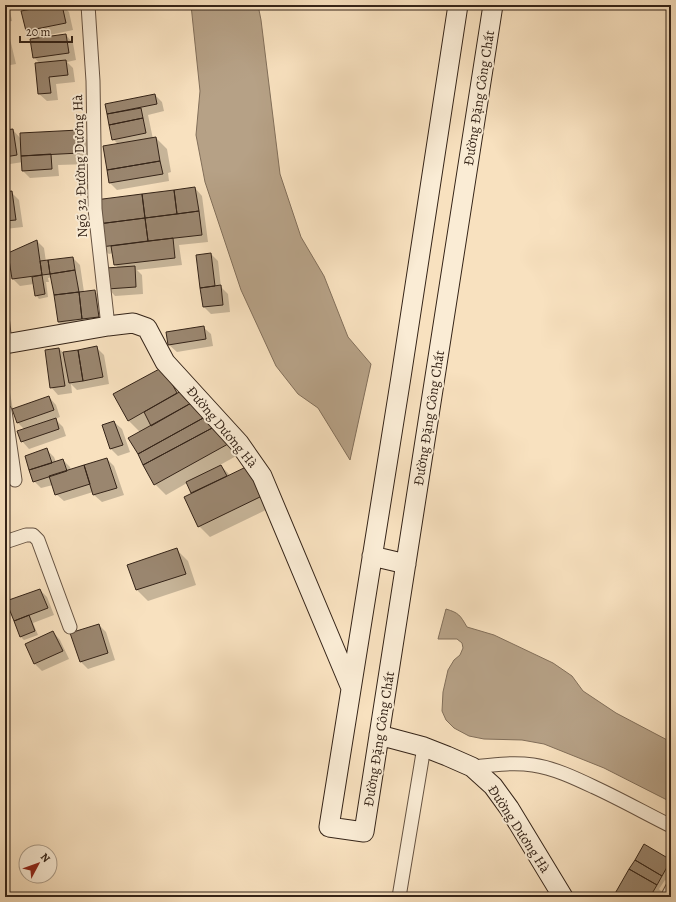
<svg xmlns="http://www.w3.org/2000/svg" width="676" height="902" viewBox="0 0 676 902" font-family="Alegreya,serif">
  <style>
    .water { fill: #b6a186; stroke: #826f5a }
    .shadow { fill: #0003 }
    .building { fill: #9a866f; stroke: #352418 }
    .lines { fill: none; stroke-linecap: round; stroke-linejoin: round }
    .lane-casing { stroke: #665342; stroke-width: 9 }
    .street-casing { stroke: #665342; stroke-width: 15 }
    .secondary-casing { stroke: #352418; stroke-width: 21 }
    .lane { stroke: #faecd5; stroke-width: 7 }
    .street { stroke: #faecd5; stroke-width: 13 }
    .secondary { stroke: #faecd5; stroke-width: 19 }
    .labels { text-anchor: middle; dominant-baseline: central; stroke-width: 4; stroke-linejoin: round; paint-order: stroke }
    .street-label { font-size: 14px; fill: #352418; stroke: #faecd5 }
  </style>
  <rect width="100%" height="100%" fill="#f8e1bf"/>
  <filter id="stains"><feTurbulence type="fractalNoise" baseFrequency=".005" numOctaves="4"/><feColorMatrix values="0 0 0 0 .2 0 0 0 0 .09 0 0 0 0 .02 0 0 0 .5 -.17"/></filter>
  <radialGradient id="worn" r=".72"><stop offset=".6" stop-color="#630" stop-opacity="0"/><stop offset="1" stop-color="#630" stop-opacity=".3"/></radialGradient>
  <path class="water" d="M191 5H258L261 20 280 174 301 237 324 276 348 337 371 364 350 460 318 408 298 394 276 366 241 290 205 182 196 135 200 91Z
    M446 609C459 613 460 615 467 627L494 635 553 663 572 676 583 691 616 713 671 742V802L604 768 544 744 522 740 484 739 469 736 454 728 446 720 442 711 443 692 448 670 454 660 460 655 463 648 462 643 457 639H438Z"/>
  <path class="shadow" d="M5 5H8L9 6 12 21 6 22 16 64 5 66Z
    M59 5H62L69 12 73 30 40 37 41 39 66 35 73 43 76 60 67 62 73 68 75 82 56 84 58 100 47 101 39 94 40 64 34 57 35 39 27 31 23 12Z
    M155 95 162 102 164 111 148 115 153 139 156 138 167 149 171 172 168 173 169 181 117 190 110 183 118 144 113 139 106 105Z
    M13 130 21 139 78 131 89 142 90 164 58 165 59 176 30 178 23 171V162L10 164 5 159V131Z
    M195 188 202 196 208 242 179 245 182 265 137 270 142 275 143 294 115 296 108 288 119 268 115 265 113 253 109 254 101 247Z
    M5 193H12L19 200 23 227 5 229Z
    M37 241 44 248 46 262 73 258 80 265 84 292 94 291 102 298 106 324 66 329 58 322 52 277 48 278 49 282H46L48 297 39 299 36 295 34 284 20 286 13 279Z
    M211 254 218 261 221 287 228 294 230 312 211 314 204 307Z
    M203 327 211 334 213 346 177 352 169 345Z
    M97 348 104 355 109 384 77 390 71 384 72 393 58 395 51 387 46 351 59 349 64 353Z
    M162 368 238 455 220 465 228 473 230 476 247 467 272 507 210 537 199 526 193 494 187 483 166 495 155 484 140 432 128 420Z
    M5 378 8 381 13 410 49 397 56 405 60 417 55 419 63 427 66 436 29 449 22 441 25 430 17 422 14 412 5 414Z
    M114 422 122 429 130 452 118 456 111 449 103 426Z
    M47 450 54 457 56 462 63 460 70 467 71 470 107 459 114 466 124 495 102 502 94 495 93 492 64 501 56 494 53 485 41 488 34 481Z
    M177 550 188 561 196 585 148 601 137 590Z
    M40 590 47 597 54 615 33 623 38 635 24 640 21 637 8 602Z
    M99 625 106 632 115 660 88 669 81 662Z
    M53 632 60 640 69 659 42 671 35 664 26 644Z
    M670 861 671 879 669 883 665 880 659 889 663 893 661 897H614Z"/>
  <path class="building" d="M54 5H62L66 23 26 31 21 11Z
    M66 34 69 53 33 58 30 39Z
    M66 60 68 75 49 77 51 93 38 94 35 63Z
    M155 94 157 104 107 114 105 104Z
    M141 108 143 118 109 125 107 114Z
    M143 118 146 133 112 140 109 125Z
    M13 129 17 155 5 157V130Z
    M79 130 80 153 21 156 20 133Z
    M156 137 160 161 107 170 103 146Z
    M51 154 52 169 22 171 21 156Z
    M160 161 163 174 109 183 107 170Z
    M195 187 199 211 177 214 174 190Z
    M174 190 177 214 145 218 142 194Z
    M12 191 16 220 5 221V192Z
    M142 194 145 218 98 224 95 200Z
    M199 211 202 235 148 241 145 218Z
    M145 218 148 241 101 247 98 224Z
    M173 238 175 258 114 265 111 246Z
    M37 240 42 275 12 279 8 253Z
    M211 253 215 286 200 288 196 255Z
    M73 257 75 270 50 274 48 260Z
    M48 260 50 274 42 275 40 261Z
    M135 266 136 287 107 289 106 268Z
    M75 270 79 292 54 295 50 274Z
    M42 275 45 294 35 296 32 277Z
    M221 285 223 305 203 307 200 288Z
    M95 290 99 317 82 319 79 292Z
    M79 292 82 319 58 322 54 295Z
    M204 326 206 339 168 345 166 332Z
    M97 346 103 377 83 381 78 350Z
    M59 348 65 386 50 388 45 350Z
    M78 350 83 381 69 383 63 352Z
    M163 367 177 393 128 421 113 394Z
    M183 390 193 402 151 426 144 412Z
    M49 396 54 410 17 423 12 409Z
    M193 402 205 417 138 454 128 438Z
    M205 417 214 427 143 465 138 454Z
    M56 418 59 429 21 442 17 431Z
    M114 421 123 445 110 449 102 425Z
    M214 427 228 444 154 485 143 465Z
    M47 448 52 463 29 470 25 456Z
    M107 458 117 488 93 495 84 465Z
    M63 459 67 471 33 482 29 470Z
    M84 465 90 484 55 495 49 476Z
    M221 465 227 476 191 493 186 482Z
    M248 466 262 496 198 527 184 497Z
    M177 548 186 574 136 590 127 565Z
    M40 589 48 608 14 621 6 601Z
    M29 615 35 631 20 637 14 621Z
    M99 624 108 653 80 662 70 633Z
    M53 631 63 651 34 664 25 644Z
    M644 844 671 860 662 876 635 860Z
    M635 860 662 876 657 885 629 869Z
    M629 869 657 885 650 897H613Z"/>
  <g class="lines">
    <g class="lane-casing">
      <path id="lane" d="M5 316 8 343
        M664 897 671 884"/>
    </g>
    <g class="street-casing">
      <path id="street" d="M88 5 93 81 95 209 108 326
        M5 411 15 480
        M5 542 26 535H33L38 540 70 627
        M472 767C492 765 513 762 533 765 554 768 575 778 594 787 620 799 645 813 671 826
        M399 897 424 747"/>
    </g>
    <g class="secondary-casing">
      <path id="secondary" d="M458 5 401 377 329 827 364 832 493 5
        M5 344 108 326 133 323 147 328 165 362 239 443 262 476 351 688
        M372 556 406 564
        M379 735 424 747 447 756 472 767 493 786 509 808 563 897"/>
    </g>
    <use href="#lane" class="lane"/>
    <use href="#street" class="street"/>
    <use href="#secondary" class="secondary"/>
  </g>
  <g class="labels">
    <g class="street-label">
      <text transform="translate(479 98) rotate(-81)">Đường Đặng Công Chất</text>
      <text transform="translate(80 166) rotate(-92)">Ngõ 32 Đường Dương Hà</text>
      <text transform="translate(429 418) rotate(-81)">Đường Đặng Công Chất</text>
      <text transform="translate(222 427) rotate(50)">Đường Dương Hà</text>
      <text transform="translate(379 739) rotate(-81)">Đường Đặng Công Chất</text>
      <text transform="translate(519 829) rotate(57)">Đường Dương Hà</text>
    </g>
  </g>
  <rect width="676" height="902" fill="none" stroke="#f8e1bf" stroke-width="20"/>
  <rect x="6" y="6" width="664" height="890" fill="none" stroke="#352418" stroke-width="2"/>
  <rect x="10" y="10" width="656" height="882" fill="none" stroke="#352418"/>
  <g transform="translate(38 864) rotate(49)"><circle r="19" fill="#faecd5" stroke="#ab9c89"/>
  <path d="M0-3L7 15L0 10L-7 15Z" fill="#8f2418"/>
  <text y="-6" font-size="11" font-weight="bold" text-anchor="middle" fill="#352418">N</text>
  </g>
  <path d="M20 36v6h52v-6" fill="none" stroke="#352418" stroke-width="2"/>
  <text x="26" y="36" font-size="12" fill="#352418" stroke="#faecd5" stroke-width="3" paint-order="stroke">20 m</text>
  <rect width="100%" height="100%" filter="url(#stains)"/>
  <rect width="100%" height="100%" fill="url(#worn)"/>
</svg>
